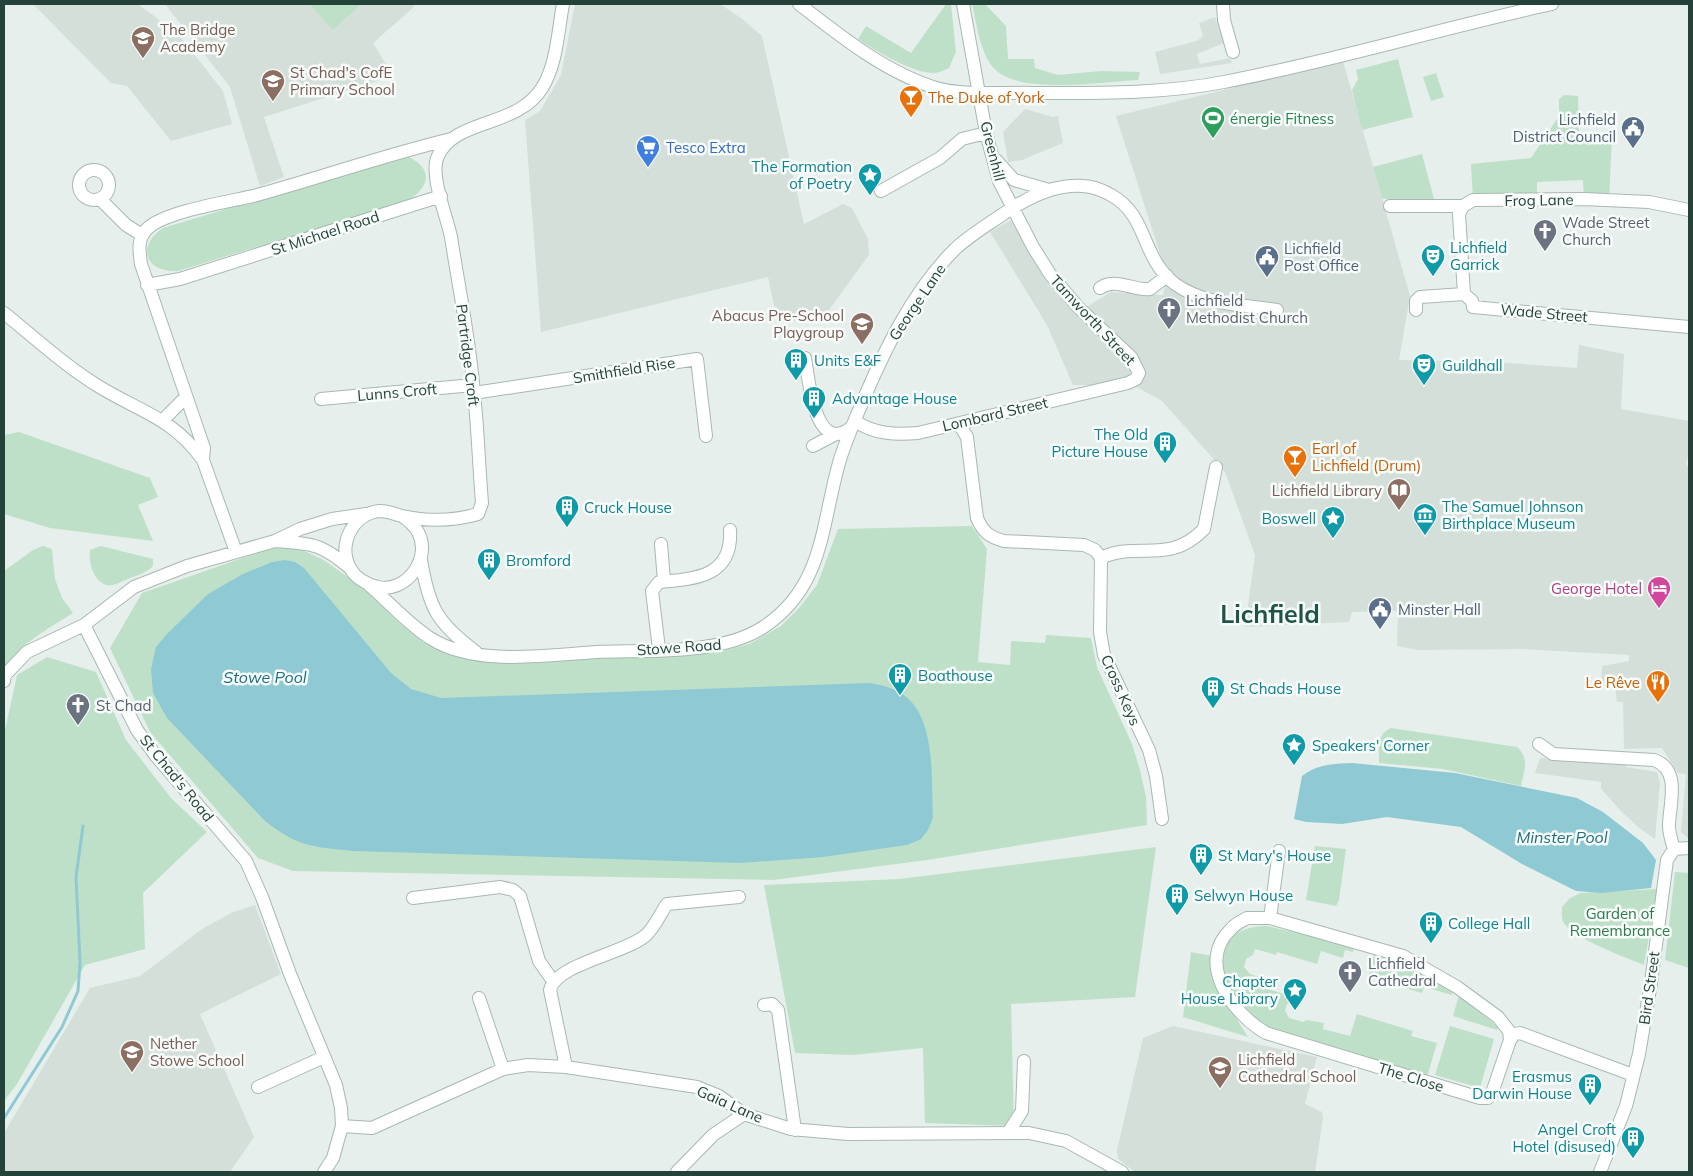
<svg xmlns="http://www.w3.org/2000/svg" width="1693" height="1176" viewBox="0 0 1693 1176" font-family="Mulish,sans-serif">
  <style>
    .built { fill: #d4dfda }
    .green { fill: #bfe0c8 }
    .water { fill: #8ec9d4 }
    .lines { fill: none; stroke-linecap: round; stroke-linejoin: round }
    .stream { stroke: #8ec9d4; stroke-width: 3 }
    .minor-casing { stroke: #a8b8b2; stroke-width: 14 }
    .minor { stroke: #fff; stroke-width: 12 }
    .labels { text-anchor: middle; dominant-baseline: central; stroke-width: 5; stroke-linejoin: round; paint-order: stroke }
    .education-label { font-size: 15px; fill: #785e54; stroke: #f7fbf9; text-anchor: start }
    .food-label { font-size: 15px; fill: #c56008; stroke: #f7fbf9; text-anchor: start }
    .leisure-label { font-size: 15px; fill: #27864d; stroke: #f7fbf9; text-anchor: start }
    .service-label { font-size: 15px; fill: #4e5e75; stroke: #f7fbf9; text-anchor: start }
    .shop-label { font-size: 15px; fill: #366cbe; stroke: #f7fbf9; text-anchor: start }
    .street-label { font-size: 15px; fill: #24423a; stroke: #f7fbf9 }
    .culture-label { font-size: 15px; fill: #0d838f; stroke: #f7fbf9; text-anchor: start }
    .worship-label { font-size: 15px; fill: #5b616d; stroke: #f7fbf9; text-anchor: start }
    .hotel-label { font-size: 15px; fill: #b23c85; stroke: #f7fbf9; text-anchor: end }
    .park-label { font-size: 15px; fill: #2d7a4b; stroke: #f7fbf9 }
    .water-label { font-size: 16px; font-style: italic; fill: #1c6f80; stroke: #f7fbf9 }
    .town-label { font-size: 25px; font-weight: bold; fill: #1f5548; stroke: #f7fbf9 }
  </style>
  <rect width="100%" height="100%" fill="#e6efeb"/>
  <path class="built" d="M33 4H138L179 35 223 91 232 124 171 141 127 86 111 83Z
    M165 4H413L414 7 373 43 393 76 264 117 284 177 260 186 230 87Z
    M575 4H720L741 18 762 36 804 224 843 204 852 208 868 239 869 255 829 310 818 317 778 323 768 277 541 332 525 120 540 111 561 75Z
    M1215 17 1224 43 1197 54 1200 64 1230 58 1232 63 1160 74 1155 52 1197 41 1203 36 1199 23Z
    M1343 61 1410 296 1399 360 1493 362 1577 368 1579 345 1624 354 1621 409 1689 421V452L1686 464 1689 468V839L1681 832 1686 774 1678 773 1662 748 1624 749 1623 702H1617L1615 686H1601L1602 666 1629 661V655L1520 649 1418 650 1397 646 1398 611 1352 612 1349 622 1245 627 1255 555 1225 472 1162 401 1133 385H1073L1047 325 990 232 1011 220 1044 278 1075 314 1111 292 1163 295 1167 276 1116 116Z
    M1025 109 1053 117 1058 116 1063 143 1022 160 1008 162 1003 132Z
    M1540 758 1625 764 1626 767 1657 772 1660 783 1655 839 1638 827 1621 811 1601 789V782L1535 773Z
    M255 905 281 974 200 1014 254 1137 230 1172H4V1133L90 988 140 976 202 929 231 913Z
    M1173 1026 1317 1057 1305 1104 1322 1112 1323 1117 1315 1172H1135L1118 1159 1117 1150 1143 1038Z"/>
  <path class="green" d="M309 4H361L333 30Z
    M946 4H951L956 52 949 68C945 70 938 73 934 73 912 73 876 51 858 39L866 26 911 53Z
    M972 4H985L1006 26 1008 59H1034L1035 68 1058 75 1101 71 1140 72 1138 80C1103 82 1026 94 998 72 980 58 977 24 972 4Z
    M1398 59 1413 117 1362 130 1352 90 1358 79 1356 70Z
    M1436 73 1444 97 1431 101 1423 77Z
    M1564 95 1578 96 1579 135 1612 138 1609 201 1584 199 1583 180 1537 182V201L1473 200 1471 164 1531 158 1559 116V99Z
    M1422 154 1434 199 1396 201 1382 198 1373 167Z
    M409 157C433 169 430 186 409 200L178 271C145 273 136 246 163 228L395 158Z
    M19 432 150 478 158 497 138 505 153 541 50 528 4 514V435Z
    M972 526 987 549 978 662 1010 665 1011 641 1045 643 1046 635 1091 638 1097 667 1132 744 1140 770 1146 797 1147 825 927 860 773 880 293 871 258 858 150 732 110 648 142 593 277 546 297 548 322 559 361 586 398 622 424 643 458 657 488 662 715 653 749 644 781 626 799 608 817 585 838 529Z
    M43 546 52 549 55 579 62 598 73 613C46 630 21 643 4 670V571L33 550Z
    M101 546 153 559V566C146 573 138 575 128 579 124 580 118 584 113 585 95 588 88 563 90 550Z
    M47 657 96 672 126 740 171 798 207 832 143 893 145 949 85 965 17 1084 4 1101V735L17 675Z
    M1391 728 1517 747C1530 759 1524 770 1521 786L1443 769 1379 763C1379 749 1376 734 1391 728Z
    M1315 846 1346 849 1339 900 1336 906 1306 900Z
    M1156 847 1135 997 1011 1004 1014 1126 925 1123 923 1048 852 1055 795 1053 764 885 899 879Z
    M1675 872 1689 873V968L1665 960Z
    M1657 889 1644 965C1627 958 1572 938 1564 923 1561 919 1562 912 1562 907L1570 898 1581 893Z
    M1267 926 1354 946 1353 952 1345 950 1343 958 1321 951 1317 964 1277 952 1276 955 1255 949 1253 955 1246 959 1244 967 1250 974 1269 980 1267 989 1295 997 1293 1001 1287 1004 1285 1011 1289 1018 1303 1022 1307 1020 1324 1023 1323 1029 1350 1036 1357 1014 1413 1031 1411 1036 1437 1043 1427 1077C1389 1066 1351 1054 1313 1043 1298 1038 1280 1035 1266 1028 1221 1003 1194 927 1267 926Z
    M1191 952 1212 956 1218 989 1248 1037 1183 1017Z
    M1375 952 1418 969 1453 991 1452 995 1424 987 1422 993 1368 977Z
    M1459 995 1498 1027 1497 1030 1453 1016Z
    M1450 1026 1494 1039 1480 1088 1435 1075Z"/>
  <path class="water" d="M285 560 295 562 304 568 391 673 411 689 441 698 869 683C881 685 892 687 902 694 937 716 931 782 933 818L928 830 921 839 907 845 823 857 740 863 354 851C313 847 298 847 265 821L167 718 153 693 151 669 156 647 167 634 208 594 243 574 272 562Z
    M1352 763 1455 773 1577 798 1603 812 1643 843 1656 860 1651 888 1601 893 1576 891 1522 864 1461 827 1387 817 1342 824 1306 822 1294 819 1302 776C1318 764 1332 764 1352 763Z"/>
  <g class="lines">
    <path class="stream" d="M4 1118 62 1027 78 991 80 962 76 877 83 826"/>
    <g class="minor-casing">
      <path id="minor" d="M799 4C840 36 885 72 936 88 962 96 1007 92 1035 93 1098 93 1162 94 1224 82 1334 61 1442 28 1552 4
        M1223 4 1224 20 1233 52
        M996 160 1014 180 1049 190
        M79 185a15 15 0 1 1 30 0a15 15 0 1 1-30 0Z
        M881 191 940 158 962 139 986 133
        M100 199 126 225 142 235
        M1390 206H1463L1473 200 1584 199 1649 202 1689 210
        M1463 206 1459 214 1464 294
        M147 285 180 279 441 196
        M1100 288C1116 277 1133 291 1150 289L1167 276
        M1416 310V301L1420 297 1464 294 1472 301 1473 307 1689 327
        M4 313C35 338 64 365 98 386 140 412 172 417 203 460
        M805 358C809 381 815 457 852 427
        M474 393 697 359 706 436
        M321 399 473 385
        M163 420 186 397
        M855 421C874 434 895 435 918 433L1128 383 1136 379 1139 373 1131 357 1078 307 1050 274 1033 247 999 181 986 133 963 4
        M959 424 967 437 977 518C983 532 989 537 1004 541L1084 545 1095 550 1101 558 1100 632 1104 655 1149 750 1156 776 1162 819
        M813 446 834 435
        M402 516C408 520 414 525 418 532 432 558 407 593 378 587 366 584 356 579 350 568 337 545 353 513 380 511 388 511 394 514 402 516 426 521 454 521 478 514L482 503C479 467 478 430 474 394 470 341 459 289 451 237 447 217 429 174 438 156 455 118 517 128 542 88 557 64 558 31 563 4
        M275 541C313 544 320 543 350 568
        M661 544 664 581
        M236 552 203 460 204 448 141 264C139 250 137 238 148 228 167 211 229 202 257 195 322 177 385 155 451 139
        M1101 558C1139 540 1168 566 1204 529L1216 467
        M421 560C429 608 437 623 476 652
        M369 585C389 602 408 624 430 638 475 667 547 655 597 652 647 650 720 655 762 628 824 588 821 526 839 463 844 445 852 427 859 410 883 353 911 293 955 249 970 235 989 224 1006 212 1023 201 1042 190 1063 187 1081 184 1095 186 1111 195 1149 216 1140 257 1175 284 1204 305 1244 305 1277 310
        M84 625 137 730 156 756 246 861 262 897 290 974 336 1085 341 1108 342 1126 333 1158 324 1172
        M659 649 652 591 659 582C695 579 733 577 730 530
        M4 681 5 675 27 652 84 625 134 587 187 566 275 541 300 529 332 519 366 514
        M1539 744 1553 754 1654 760C1682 770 1669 804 1669 826 1669 834 1672 842 1674 849L1667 860 1651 983 1639 1054 1626 1106 1600 1172
        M1674 849 1689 848
        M413 898 500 887 513 890 520 896 539 961 553 981
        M1247 918H1270L1403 956 1457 987 1498 1017 1509 1031 1510 1040 1492 1093 1488 1098H1480L1266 1033C1233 1014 1195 963 1231 929 1235 924 1242 921 1247 918Z
        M1270 918 1279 851
        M479 998 503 1069
        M764 1005 772 1004 778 1010 795 1130
        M1510 1040 1515 1034 1520 1033 1633 1075
        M566 1067 550 990C556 964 623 954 645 936 654 929 660 914 667 904L739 897
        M258 1087 324 1057
        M342 1126 372 1128 503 1069 528 1065 566 1067 697 1087 719 1096 744 1114 791 1129 848 1134 1029 1133 1066 1141 1122 1172
        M1008 1133 1022 1111 1024 1061
        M677 1172 713 1135 744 1114"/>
    </g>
    <use href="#minor" class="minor"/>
  </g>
  <defs>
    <g id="school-pin" transform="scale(1.25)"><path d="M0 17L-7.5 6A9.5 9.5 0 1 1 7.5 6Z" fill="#8d6e63" stroke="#f7fbf9"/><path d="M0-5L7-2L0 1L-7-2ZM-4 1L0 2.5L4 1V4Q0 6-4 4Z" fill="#fff"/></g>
    <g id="bar-pin" transform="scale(1.25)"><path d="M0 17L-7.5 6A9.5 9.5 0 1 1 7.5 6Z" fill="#e8710a" stroke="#f7fbf9"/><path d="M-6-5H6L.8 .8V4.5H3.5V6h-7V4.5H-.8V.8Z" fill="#fff"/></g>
    <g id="stadium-pin" transform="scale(1.25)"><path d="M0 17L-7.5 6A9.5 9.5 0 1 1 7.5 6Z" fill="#2e9e5b" stroke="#f7fbf9"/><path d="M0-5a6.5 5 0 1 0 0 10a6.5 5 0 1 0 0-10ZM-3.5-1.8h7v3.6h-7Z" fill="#fff"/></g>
    <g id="civic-pin" transform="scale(1.25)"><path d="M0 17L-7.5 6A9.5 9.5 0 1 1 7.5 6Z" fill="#5c6f8a" stroke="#f7fbf9"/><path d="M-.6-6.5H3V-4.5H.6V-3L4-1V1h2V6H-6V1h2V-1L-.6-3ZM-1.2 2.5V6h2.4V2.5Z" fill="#fff"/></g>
    <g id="supermarket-pin" transform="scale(1.25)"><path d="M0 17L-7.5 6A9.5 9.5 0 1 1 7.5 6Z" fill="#3f7fe0" stroke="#f7fbf9"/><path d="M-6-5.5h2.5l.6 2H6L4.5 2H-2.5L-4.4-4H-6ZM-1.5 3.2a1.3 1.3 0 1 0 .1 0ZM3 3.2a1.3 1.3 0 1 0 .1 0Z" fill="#fff"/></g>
    <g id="sight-pin" transform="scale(1.25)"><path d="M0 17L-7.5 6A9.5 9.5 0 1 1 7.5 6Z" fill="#0f9aa8" stroke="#f7fbf9"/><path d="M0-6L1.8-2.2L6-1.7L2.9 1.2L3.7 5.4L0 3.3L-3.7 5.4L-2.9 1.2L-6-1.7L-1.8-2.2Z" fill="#fff"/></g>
    <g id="church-pin" transform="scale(1.25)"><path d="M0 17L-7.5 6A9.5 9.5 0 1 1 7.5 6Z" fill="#6b7280" stroke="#f7fbf9"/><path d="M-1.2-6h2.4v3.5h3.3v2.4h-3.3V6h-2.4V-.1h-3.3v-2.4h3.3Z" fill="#fff"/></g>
    <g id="theatre-pin" transform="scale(1.25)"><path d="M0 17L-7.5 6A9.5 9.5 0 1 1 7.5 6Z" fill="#0f9aa8" stroke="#f7fbf9"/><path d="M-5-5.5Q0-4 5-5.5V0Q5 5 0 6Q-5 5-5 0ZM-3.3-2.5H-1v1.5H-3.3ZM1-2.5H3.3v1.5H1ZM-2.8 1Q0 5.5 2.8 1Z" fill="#fff"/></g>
    <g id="building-pin" transform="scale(1.25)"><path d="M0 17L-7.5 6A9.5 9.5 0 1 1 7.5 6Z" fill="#0f9aa8" stroke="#f7fbf9"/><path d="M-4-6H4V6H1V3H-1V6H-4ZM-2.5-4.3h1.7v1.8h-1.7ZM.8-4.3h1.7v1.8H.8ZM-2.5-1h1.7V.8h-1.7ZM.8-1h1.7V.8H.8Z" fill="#fff"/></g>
    <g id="library-pin" transform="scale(1.25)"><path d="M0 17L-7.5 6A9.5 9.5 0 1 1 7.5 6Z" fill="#8d6e63" stroke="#f7fbf9"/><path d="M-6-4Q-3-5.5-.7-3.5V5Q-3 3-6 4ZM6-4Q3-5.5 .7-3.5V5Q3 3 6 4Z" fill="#fff"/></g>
    <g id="museum-pin" transform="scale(1.25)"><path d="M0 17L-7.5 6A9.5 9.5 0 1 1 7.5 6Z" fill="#0f9aa8" stroke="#f7fbf9"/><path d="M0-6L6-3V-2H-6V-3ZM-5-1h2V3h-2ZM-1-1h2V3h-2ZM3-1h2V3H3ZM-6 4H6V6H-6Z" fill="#fff"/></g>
    <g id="hotel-pin" transform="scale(1.25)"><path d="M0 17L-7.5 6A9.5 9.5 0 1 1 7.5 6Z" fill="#d1479c" stroke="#f7fbf9"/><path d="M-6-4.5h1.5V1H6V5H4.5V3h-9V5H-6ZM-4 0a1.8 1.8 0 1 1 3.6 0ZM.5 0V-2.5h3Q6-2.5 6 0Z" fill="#fff"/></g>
    <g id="restaurant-pin" transform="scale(1.25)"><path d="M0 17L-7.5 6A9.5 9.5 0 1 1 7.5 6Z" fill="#e8710a" stroke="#f7fbf9"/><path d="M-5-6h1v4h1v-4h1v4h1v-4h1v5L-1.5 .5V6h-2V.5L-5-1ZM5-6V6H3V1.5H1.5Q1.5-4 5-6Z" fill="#fff"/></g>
  </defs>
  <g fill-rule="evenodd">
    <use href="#school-pin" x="143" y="38"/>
    <use href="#school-pin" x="273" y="81"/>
    <use href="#bar-pin" x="911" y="97"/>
    <use href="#stadium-pin" x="1213" y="118"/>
    <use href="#civic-pin" x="1633" y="128"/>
    <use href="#supermarket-pin" x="648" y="147"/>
    <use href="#sight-pin" x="870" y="175"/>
    <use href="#church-pin" x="1545" y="231"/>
    <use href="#theatre-pin" x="1433" y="256"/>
    <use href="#civic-pin" x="1267" y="257"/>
    <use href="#church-pin" x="1169" y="309"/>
    <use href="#school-pin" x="862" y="324"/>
    <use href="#building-pin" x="796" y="360"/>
    <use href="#theatre-pin" x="1424" y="365"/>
    <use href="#building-pin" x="814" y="398"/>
    <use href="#building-pin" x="1165" y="443"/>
    <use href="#bar-pin" x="1295" y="457"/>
    <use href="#library-pin" x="1399" y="490"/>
    <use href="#building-pin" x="567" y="507"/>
    <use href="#museum-pin" x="1425" y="515"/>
    <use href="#sight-pin" x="1333" y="518"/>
    <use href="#building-pin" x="489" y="560"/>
    <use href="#hotel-pin" x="1659" y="588"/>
    <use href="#civic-pin" x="1380" y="609"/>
    <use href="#building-pin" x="900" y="675"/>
    <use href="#restaurant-pin" x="1658" y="682"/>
    <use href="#building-pin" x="1213" y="688"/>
    <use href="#church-pin" x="78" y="705"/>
    <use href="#sight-pin" x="1294" y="745"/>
    <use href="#building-pin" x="1201" y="855"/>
    <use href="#building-pin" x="1177" y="895"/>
    <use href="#building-pin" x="1431" y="923"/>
    <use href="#church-pin" x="1350" y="972"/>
    <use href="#sight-pin" x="1295" y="990"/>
    <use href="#school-pin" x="132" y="1052"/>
    <use href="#school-pin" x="1220" y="1068"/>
    <use href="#building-pin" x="1590" y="1085"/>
    <use href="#building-pin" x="1633" y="1138"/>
  </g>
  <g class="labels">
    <g class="education-label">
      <text x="160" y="29">The Bridge<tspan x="160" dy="17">Academy</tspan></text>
      <text x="290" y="72">St Chad's CofE<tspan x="290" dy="17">Primary School</tspan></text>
      <text x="844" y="315" text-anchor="end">Abacus Pre-School<tspan x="844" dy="17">Playgroup</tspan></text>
      <text x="1382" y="490" text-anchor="end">Lichfield Library</text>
      <text x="150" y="1043">Nether<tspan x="150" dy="17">Stowe School</tspan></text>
      <text x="1238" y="1059">Lichfield<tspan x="1238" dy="17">Cathedral School</tspan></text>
    </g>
    <g class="food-label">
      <text x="928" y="97">The Duke of York</text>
      <text x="1312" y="448">Earl of<tspan x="1312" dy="17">Lichfield (Drum)</tspan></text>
      <text x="1640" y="682" text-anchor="end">Le Rêve</text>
    </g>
    <g class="leisure-label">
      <text x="1230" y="118">énergie Fitness</text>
    </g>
    <g class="service-label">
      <text x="1616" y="119" text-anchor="end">Lichfield<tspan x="1616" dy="17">District Council</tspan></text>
      <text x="1284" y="248">Lichfield<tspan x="1284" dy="17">Post Office</tspan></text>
      <text x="1398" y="609">Minster Hall</text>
    </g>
    <g class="shop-label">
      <text x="666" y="147">Tesco Extra</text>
    </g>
    <g class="street-label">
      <text transform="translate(993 151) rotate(76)">Greenhill</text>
      <text transform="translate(1539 200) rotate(-1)">Frog Lane</text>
      <text transform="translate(325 233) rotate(-18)">St Michael Road</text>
      <text transform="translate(917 302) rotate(-56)">George Lane</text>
      <text transform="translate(1544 313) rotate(5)">Wade Street</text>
      <text transform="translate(1093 320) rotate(47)">Tamworth Street</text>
      <text transform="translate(468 355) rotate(83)">Partridge Croft</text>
      <text transform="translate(624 370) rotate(-9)">Smithfield Rise</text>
      <text transform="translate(397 392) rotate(-5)">Lunns Croft</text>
      <text transform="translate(995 414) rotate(-13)">Lombard Street</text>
      <text transform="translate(679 647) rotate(-4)">Stowe Road</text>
      <text transform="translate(1121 690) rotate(66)">Cross Keys</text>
      <text transform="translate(177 778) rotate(51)">St Chad's Road</text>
      <text transform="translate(1649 988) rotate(-82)">Bird Street</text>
      <text transform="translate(1411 1077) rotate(17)">The Close</text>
      <text transform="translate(730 1104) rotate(24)">Gaia Lane</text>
    </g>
    <g class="culture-label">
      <text x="852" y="166" text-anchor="end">The Formation<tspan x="852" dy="17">of Poetry</tspan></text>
      <text x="1450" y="247">Lichfield<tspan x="1450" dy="17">Garrick</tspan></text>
      <text x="814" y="360">Units E&amp;F</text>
      <text x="1442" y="365">Guildhall</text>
      <text x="832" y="398">Advantage House</text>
      <text x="1148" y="434" text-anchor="end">The Old<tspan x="1148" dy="17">Picture House</tspan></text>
      <text x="1442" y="506">The Samuel Johnson<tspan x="1442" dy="17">Birthplace Museum</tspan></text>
      <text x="584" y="507">Cruck House</text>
      <text x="1316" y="518" text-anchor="end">Boswell</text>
      <text x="506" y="560">Bromford</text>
      <text x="918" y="675">Boathouse</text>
      <text x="1230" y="688">St Chads House</text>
      <text x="1312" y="745">Speakers' Corner</text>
      <text x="1218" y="855">St Mary's House</text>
      <text x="1194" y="895">Selwyn House</text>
      <text x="1448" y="923">College Hall</text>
      <text x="1278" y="981" text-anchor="end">Chapter<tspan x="1278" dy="17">House Library</tspan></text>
      <text x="1572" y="1076" text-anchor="end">Erasmus<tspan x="1572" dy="17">Darwin House</tspan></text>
      <text x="1616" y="1129" text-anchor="end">Angel Croft<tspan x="1616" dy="17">Hotel (disused)</tspan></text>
    </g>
    <g class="worship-label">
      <text x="1562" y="222">Wade Street<tspan x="1562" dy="17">Church</tspan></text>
      <text x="1186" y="300">Lichfield<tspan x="1186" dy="17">Methodist Church</tspan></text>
      <text x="96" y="705">St Chad</text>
      <text x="1368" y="963">Lichfield<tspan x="1368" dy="17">Cathedral</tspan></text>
    </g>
    <g class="hotel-label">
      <text x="1642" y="588">George Hotel</text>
    </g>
    <g class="park-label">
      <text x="1620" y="913">Garden of<tspan x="1620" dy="17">Remembrance</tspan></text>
    </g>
    <g class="water-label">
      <text x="265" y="677">Stowe Pool</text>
      <text x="1562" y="837">Minster Pool</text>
    </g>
    <g class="town-label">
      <text x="1270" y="613">Lichfield</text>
    </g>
  </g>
  <rect width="1693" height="1176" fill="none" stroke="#24423a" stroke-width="10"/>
</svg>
